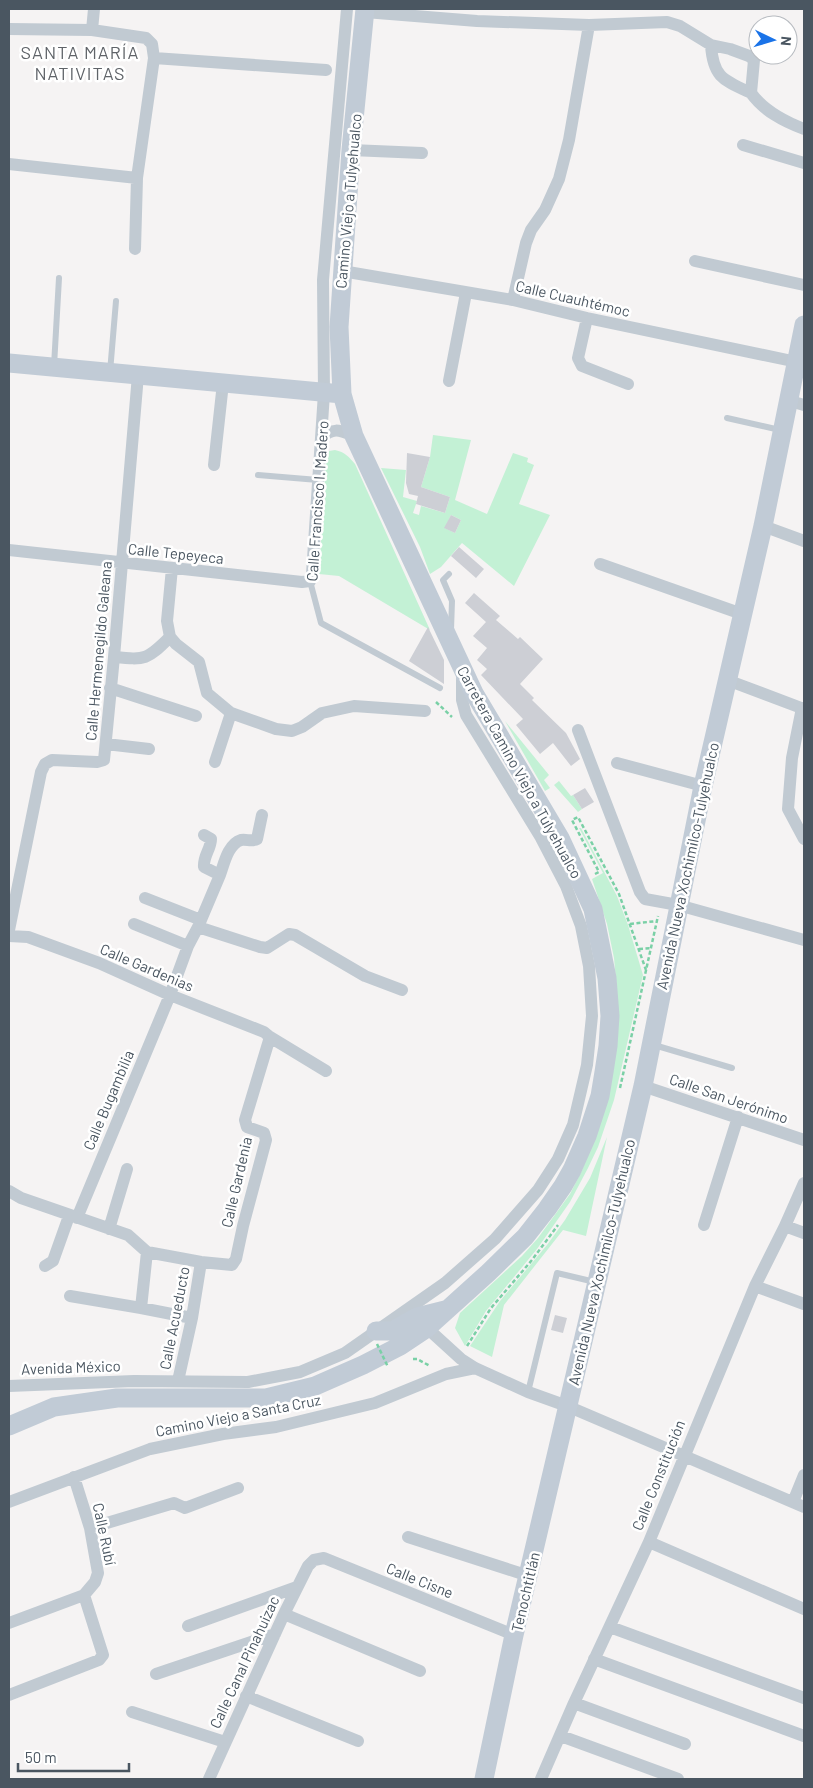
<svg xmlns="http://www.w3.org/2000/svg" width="813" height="1788" viewBox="0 0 813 1788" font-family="Barlow,sans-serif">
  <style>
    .green { fill: #c3f1d5; fill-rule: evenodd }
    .building { fill: #cdcfd5 }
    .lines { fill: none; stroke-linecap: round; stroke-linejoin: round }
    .path { stroke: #7ad0a6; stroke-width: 2.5; stroke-dasharray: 4 2.5; stroke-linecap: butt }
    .lane { stroke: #c1cad2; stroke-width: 6 }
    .street { stroke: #c1cad2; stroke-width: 12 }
    .secondary { stroke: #c1cbd6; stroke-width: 19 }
    .path-bridge { stroke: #7ad0a6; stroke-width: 2.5; stroke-dasharray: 4 2.5; stroke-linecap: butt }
    .labels { text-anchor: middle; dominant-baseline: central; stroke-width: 5; stroke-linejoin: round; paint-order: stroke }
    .street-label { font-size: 15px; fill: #4a5661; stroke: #fff }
    .quarter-label { font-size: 18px; letter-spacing: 1px; fill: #5f6368; stroke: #fff }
  </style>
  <rect width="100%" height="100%" fill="#f5f3f3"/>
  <path class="green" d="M433 435 471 440 455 500 487 514 513 453 528 458 527 462 534 465 519 504 550 515 514 586 462 543 441 567 430 574 420 547 381 468 406 470 403 497 417 501 413 513 419 515 421 506 445 513 450 497 421 487 430 457ZM451 515 461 520 455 533 445 528Z
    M335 450C345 452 349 457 355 464L430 630 339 576 319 574 326 455 329 451Z
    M505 721 549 775 544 780 550 788 545 791Z
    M559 781 571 796 573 795 582 809 578 812 554 785Z
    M579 828H581L617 896 628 925 643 975 614 1100 598 1147 588 1168 570 1202 537 1249 486 1311 465 1346 455 1328 460 1313 522 1256 538 1238 570 1194 583 1168 617 992 614 958 607 924 592 879 603 873Z
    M607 1137 586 1236 563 1230 504 1305 492 1357 470 1346 500 1301 547 1245 565 1220 590 1178Z"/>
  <path class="building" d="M407 453 430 457 421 487 450 497 445 513 416 504 418 496 409 494 406 483Z
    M451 515 461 520 455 533 444 528Z
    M459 547 484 569 476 578 451 556Z
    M474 593 500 616 496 620 518 639 520 637 543 659 520 684 534 698 532 700 566 733 580 759 571 766 553 743 540 754 516 725 523 719 481 675 487 669 477 660 487 648 473 636 486 622 465 603Z
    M428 627 444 660V684L409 661Z
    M585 788 594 802 582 809 573 795Z
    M555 1315 567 1318 563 1333 551 1330Z"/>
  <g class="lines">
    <path class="path" d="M436 702 452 717
      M595 874 599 872 572 820 578 817 619 894 646 970
      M630 924 657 921
      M639 949 652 948
      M620 1088 658 916
      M467 1346 491 1308 532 1260 558 1225
      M413 1359H417L430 1366"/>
    <path class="lane" d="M54 366 59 278
      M110 372 116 301
      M727 418 780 430
      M258 475 318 480
      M449 574 443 580 452 601 451 630
      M310 581 321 623 440 688
      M654 1045 732 1068
      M528 1392 557 1273 595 1282"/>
    <path class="street" d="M365 12 477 21 589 25 667 22 680 26 711 45 730 49 749 56 754 60 751 93C764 111 783 121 804 129
      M9 29 92 30 146 38 152 44 154 58 137 178 135 249
      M92 30 94 9
      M711 45C713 77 723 80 751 93
      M154 58 326 70
      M743 145 804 163
      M351 150 422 153
      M9 164 137 178
      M695 261 804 285
      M342 271 513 300 587 318 797 362
      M513 300 526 243 531 230 545 210 559 179 569 140 589 25
      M587 318 578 358 582 366 628 384
      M449 381 466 293
      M790 401 804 405
      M321 438C334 427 339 430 354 436
      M214 465 223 383
      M763 526 804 541
      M9 550 302 582 310 581 312 574 324 393 323 280 347 9
      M600 564 742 614
      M172 568 167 621 170 637 176 644 199 662 207 693 231 713 276 729 292 731 302 727 322 713 354 706 425 711
      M114 657C146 660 147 660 170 637
      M727 680 804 709
      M110 688 196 716
      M802 708 792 758 788 809 804 839
      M578 730 640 892 645 899 678 905 804 940
      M106 744 149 749
      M215 762 231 713
      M617 763 703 786
      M220 875C224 864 228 844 241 840 247 839 252 842 257 839L262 815
      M145 898 201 920
      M134 924 188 946
      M198 927 260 947 267 948 289 934 295 935 365 976 402 990
      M9 930 41 772 45 764 52 760 97 762 104 760 114 657 138 375
      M9 936 28 937 99 963 170 995 264 1032 270 1037 326 1071
      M643 1086 804 1140
      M9 1191 21 1198 128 1235 147 1252 201 1262 232 1265 236 1259 243 1226 266 1140 264 1133 247 1127 245 1120 270 1037
      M77 1218 170 995 188 946 198 927 220 875 204 867C203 856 211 849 211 839L204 835
      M704 1225 738 1117
      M785 1226 804 1233
      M109 1229 127 1169
      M147 1252 141 1308 192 1318
      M45 1266 53 1261 69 1216
      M755 1286 804 1304
      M70 1296 141 1308
      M427 1328 461 1359 475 1368 528 1392 567 1406 804 1507
      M178 1381 192 1318 201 1262
      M9 1386 134 1381 248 1382 300 1372 345 1353 445 1283 495 1239 538 1190 558 1159 573 1125 587 1065 592 1016 589 966 581 926 566 886 540 836 466 715 462 700V675
      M9 1502 150 1449 223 1434 276 1427 375 1403 446 1374 475 1368
      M793 1502 804 1475
      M90 1528 174 1503 185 1508 238 1488
      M408 1537 529 1576
      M649 1542 804 1609
      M284 1614 420 1671
      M9 1623 84 1595 95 1582 98 1573 90 1528 74 1477
      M188 1626 297 1587
      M610 1627 804 1698
      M594 1659 804 1736
      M156 1674 275 1634
      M9 1695 99 1660 103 1655 84 1595
      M246 1696 358 1741
      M574 1703 685 1744
      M132 1712 225 1742
      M561 1736 678 1779
      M209 1779 284 1614 308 1566 314 1560 324 1558 514 1635
      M541 1779 574 1703 649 1542 755 1286 785 1226 804 1183"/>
    <path class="secondary" d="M9 363 342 394
      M376 1331H392L417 1317 445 1310
      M9 1426 54 1407 117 1398H266L315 1386 363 1365 400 1346 427 1328 488 1273 525 1237 547 1209 563 1186 572 1170 587 1136 600 1096 604 1072 608 1046 610 1016 607 978 593 909 560 838 474 693 354 436 342 394 339 327 351 150 365 9
      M484 1779 514 1635 643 1086 703 786 763 526 804 325"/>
    <path class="path-bridge" d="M377 1344 388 1367"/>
  </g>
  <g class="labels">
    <g class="street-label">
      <text transform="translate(348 201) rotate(-85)">Camino Viejo a Tulyehualco</text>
      <text transform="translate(573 298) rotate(13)">Calle Cuauhtémoc</text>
      <text transform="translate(317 501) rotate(-86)">Calle Francisco I. Madero</text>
      <text transform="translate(176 553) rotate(6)">Calle Tepeyeca</text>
      <text transform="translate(98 651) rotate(-85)">Calle Hermenegildo Galeana</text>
      <text transform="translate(520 772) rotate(61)">Carretera Camino Viejo a Tulyehualco</text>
      <text transform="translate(687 866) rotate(-78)">Avenida Nueva Xochimilco-Tulyehualco</text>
      <text transform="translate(147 967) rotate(23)">Calle Gardenias</text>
      <text transform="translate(729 1098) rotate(19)">Calle San Jerónimo</text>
      <text transform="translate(108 1100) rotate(-67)">Calle Bugambilia</text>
      <text transform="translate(236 1182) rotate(-77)">Calle Gardenia</text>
      <text transform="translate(601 1262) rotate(-77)">Avenida Nueva Xochimilco-Tulyehualco</text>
      <text transform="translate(174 1318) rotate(-79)">Calle Acueducto</text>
      <text transform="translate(71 1367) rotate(-2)">Avenida México</text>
      <text transform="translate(238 1415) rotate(-11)">Camino Viejo a Santa Cruz</text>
      <text transform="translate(658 1475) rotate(-68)">Calle Constitución</text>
      <text transform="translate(105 1534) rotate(78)">Calle Rubí</text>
      <text transform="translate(420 1580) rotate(22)">Calle Cisne</text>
      <text transform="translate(525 1592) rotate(-77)">Tenochtitlán</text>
      <text transform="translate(244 1662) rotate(-65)">Calle Canal Pinahuizac</text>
    </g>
    <g class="quarter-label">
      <text x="80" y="52">SANTA MARÍA<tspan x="80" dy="21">NATIVITAS</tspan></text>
    </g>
  </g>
  <rect width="813" height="1788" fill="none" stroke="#4a5661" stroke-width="20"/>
  <g transform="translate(773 40) rotate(95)"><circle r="24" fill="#ffffff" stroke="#b7bbc0"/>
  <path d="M0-4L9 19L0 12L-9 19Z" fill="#1a73e8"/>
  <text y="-8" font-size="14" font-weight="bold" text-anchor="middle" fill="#4a5661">N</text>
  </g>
  <path d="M18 1763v8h111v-8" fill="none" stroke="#4a5661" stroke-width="2.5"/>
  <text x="25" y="1763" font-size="15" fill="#4a5661" stroke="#ffffff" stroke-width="4" paint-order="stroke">50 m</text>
</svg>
